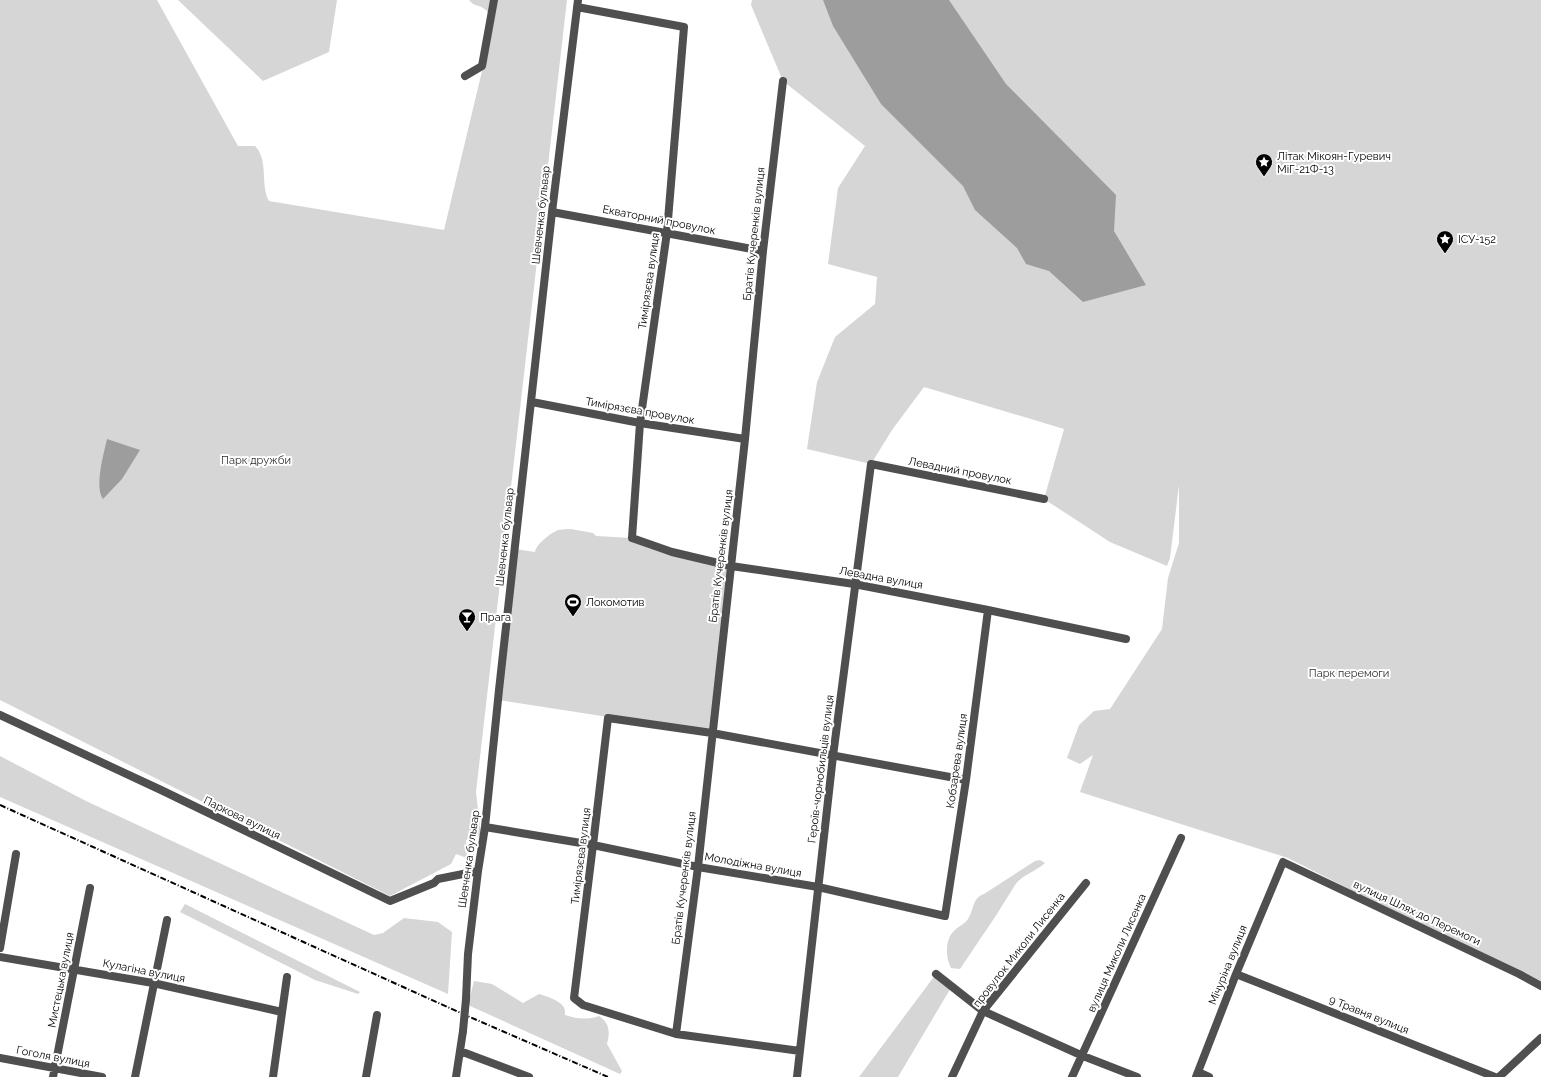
<svg xmlns="http://www.w3.org/2000/svg" width="1541" height="1077" viewBox="0 0 1541 1077" font-family="Raleway,sans-serif">
  <style>
    .green { fill: #d6d6d6 }
    .water { fill: #9d9d9d }
    .lines { fill: none; stroke-linecap: round; stroke-linejoin: round }
    .minor { stroke: #4f4f4f; stroke-width: 8 }
    .tertiary { stroke: #4f4f4f; stroke-width: 8 }
    .rail { stroke: #000; stroke-width: 2; stroke-dasharray: 6 2 1 2; stroke-linecap: butt }
    .minor-bridge { stroke: #4f4f4f; stroke-width: 8 }
    .labels { text-anchor: middle; dominant-baseline: central; stroke-width: 4; stroke-linejoin: round; paint-order: stroke }
    .poi-label { font-size: 11px; fill: #000; stroke: #fff; text-anchor: start }
    .street-label { font-size: 11px; fill: #000; stroke: #fff }
    .park-label { font-size: 11px; fill: #2d2d2d; stroke: #fff }
  </style>
  <rect width="100%" height="100%" fill="#fff"/>
  <path class="green" d="M0 0H157L238 146H255C269 160 260 185 269 201L444 230 494 21C491 16 488 11 483 8 477 4 475 7 469 0H567L476 792 481 835 466 840 467 858 456 854 451 864 390 896 0 700Z
    M178 0H337L329 52 263 81Z
    M752 0H1541V986L1288 858 1080 792 1093 755 1080 764 1067 758 1079 725 1094 711 1110 709 1162 629 1168 578 1179 543V485L1170 558 1167 566 1110 542 1044 499 1064 429 924 387 892 430 871 464 807 449 817 382 835 337 875 304 877 277 828 264 838 188 865 146 783 81 751 5Z
    M571 529 593 533 596 536 632 538 731 566 712 733 498 700 515 549 535 552C536 544 551 533 558 530 562 529 567 529 571 529Z
    M0 756 86 801 374 935 383 933 404 918 438 922 452 932 448 994 0 797Z
    M1040 860 1045 863C1035 872 1022 875 1015 885L997 914 960 969 951 968C945 957 945 938 955 930 959 926 965 924 968 919 974 910 972 898 984 894L1035 861Z
    M185 904 360 992 358 994 315 980 180 912Z
    M936 974 952 986 898 1077H859Z
    M474 981 492 984 523 1003 539 994C546 996 558 1000 563 1006 565 1008 565 1012 565 1015 577 1019 587 1020 599 1016 610 1023 610 1033 607 1044L622 1071 620 1074 468 1005Z"/>
  <path class="water" d="M823 0H949L1006 84 1116 195 1114 231 1146 285 1083 302 1049 271 1026 264 1017 248 975 210 963 186 881 104 833 26Z
    M107 439 140 450 122 479 103 499C94 487 104 453 107 439Z"/>
  <g class="lines">
    <path class="minor" d="M577 7 684 27 667 232 640 423 632 538 672 552 731 566 854 584 988 610 1126 639
      M465 76 482 66 494 0
      M552 212 763 251
      M532 402 640 423 745 439
      M0 715 161 790 390 901 434 883 438 879 478 871
      M485 827 593 845 698 867 818 887 945 916 966 780 988 610
      M0 948 16 854
      M0 957 153 983 282 1012
      M936 974 983 1011 1083 1056 1137 1077
      M1236 974 1495 1077
      M466 999 468 954 478 871 485 827 499 690 552 212 578 0
      M676 1034 698 867 745 439 763 251 783 81
      M460 1051 529 1077
      M800 1051 676 1034 583 1005 574 998 593 845 608 718 712 733 966 780
      M0 1058 102 1077
      M1198 1072 1209 1077
      M53 1077 90 888
      M135 1077 167 920
      M273 1077 287 977
      M366 1077 377 1015
      M456 1077 463 1031
      M797 1077 833 756 871 464 1044 499
      M952 1077 983 1011 1086 883
      M1072 1077 1181 838
      M1196 1077 1236 974 1283 862 1519 974 1541 986"/>
    <path class="tertiary" d="M1499 1077 1541 1038"/>
    <path class="rail" d="M0 805 463 1014 608 1077"/>
    <path class="minor-bridge" d="M463 1031 466 999"/>
  </g>
  <defs>
    <g id="sight-pin" transform="scale(0.9)"><path d="M0 17L-7.5 6A9.5 9.5 0 1 1 7.5 6Z" fill="#000" stroke="#fff"/><path d="M0-6L1.8-2.2L6-1.7L2.9 1.2L3.7 5.4L0 3.3L-3.7 5.4L-2.9 1.2L-6-1.7L-1.8-2.2Z" fill="#fff"/></g>
    <g id="stadium-pin" transform="scale(0.9)"><path d="M0 17L-7.5 6A9.5 9.5 0 1 1 7.5 6Z" fill="#000" stroke="#fff"/><path d="M0-5a6.5 5 0 1 0 0 10a6.5 5 0 1 0 0-10ZM-3.5-1.8h7v3.6h-7Z" fill="#fff"/></g>
    <g id="bar-pin" transform="scale(0.9)"><path d="M0 17L-7.5 6A9.5 9.5 0 1 1 7.5 6Z" fill="#000" stroke="#fff"/><path d="M-6-5H6L.8 .8V4.5H3.5V6h-7V4.5H-.8V.8Z" fill="#fff"/></g>
  </defs>
  <g fill-rule="evenodd">
    <use href="#sight-pin" x="1264" y="162"/>
    <use href="#sight-pin" x="1445" y="239"/>
    <use href="#stadium-pin" x="573" y="602"/>
    <use href="#bar-pin" x="467" y="617"/>
  </g>
  <g class="labels">
    <g class="poi-label">
      <text x="1277" y="156">Літак Мікоян-Гуревич<tspan x="1277" dy="13">МiГ-21Ф-13</tspan></text>
      <text x="1458" y="239">ІСУ-152</text>
      <text x="586" y="602">Локомотив</text>
      <text x="480" y="617">Прага</text>
    </g>
    <g class="street-label">
      <text transform="translate(541 215) rotate(-84)">Шевченка бульвар</text>
      <text transform="translate(659 220) rotate(11)">Екваторний провулок</text>
      <text transform="translate(754 234) rotate(-84)">Братів Кучеренків вулиця</text>
      <text transform="translate(649 281) rotate(-82)">Тимірязєва вулиця</text>
      <text transform="translate(640 411) rotate(10)">Тимірязєва провулок</text>
      <text transform="translate(960 471) rotate(11)">Левадний провулок</text>
      <text transform="translate(505 537) rotate(-84)">Шевченка бульвар</text>
      <text transform="translate(721 556) rotate(-83)">Братів Кучеренків вулиця</text>
      <text transform="translate(881 578) rotate(10)">Левадна вулиця</text>
      <text transform="translate(957 761) rotate(-82)">Кобзарева вулиця</text>
      <text transform="translate(821 769) rotate(-83)">Героїв-чорнобильців вулиця</text>
      <text transform="translate(242 818) rotate(26)">Паркова вулиця</text>
      <text transform="translate(581 856) rotate(-83)">Тимірязєва вулиця</text>
      <text transform="translate(469 859) rotate(-82)">Шевченка бульвар</text>
      <text transform="translate(753 865) rotate(10)">Молодіжна вулиця</text>
      <text transform="translate(684 878) rotate(-83)">Братів Кучеренків вулиця</text>
      <text transform="translate(1417 913) rotate(25)">вулиця Шлях до Перемоги</text>
      <text transform="translate(1019 950) rotate(-52)">провулок Миколи Лисенка</text>
      <text transform="translate(1117 953) rotate(-66)">вулиця Миколи Лисенка</text>
      <text transform="translate(1228 965) rotate(-68)">Мічуріна вулиця</text>
      <text transform="translate(144 971) rotate(11)">Кулагіна вулиця</text>
      <text transform="translate(61 980) rotate(-79)">Мистецька вулиця</text>
      <text transform="translate(1369 1015) rotate(22)">9 Травня вулиця</text>
      <text transform="translate(53 1057) rotate(11)">Гоголя вулиця</text>
    </g>
    <g class="park-label">
      <text x="256" y="460">Парк дружби</text>
      <text x="1349" y="673">Парк перемоги</text>
    </g>
  </g>
</svg>
